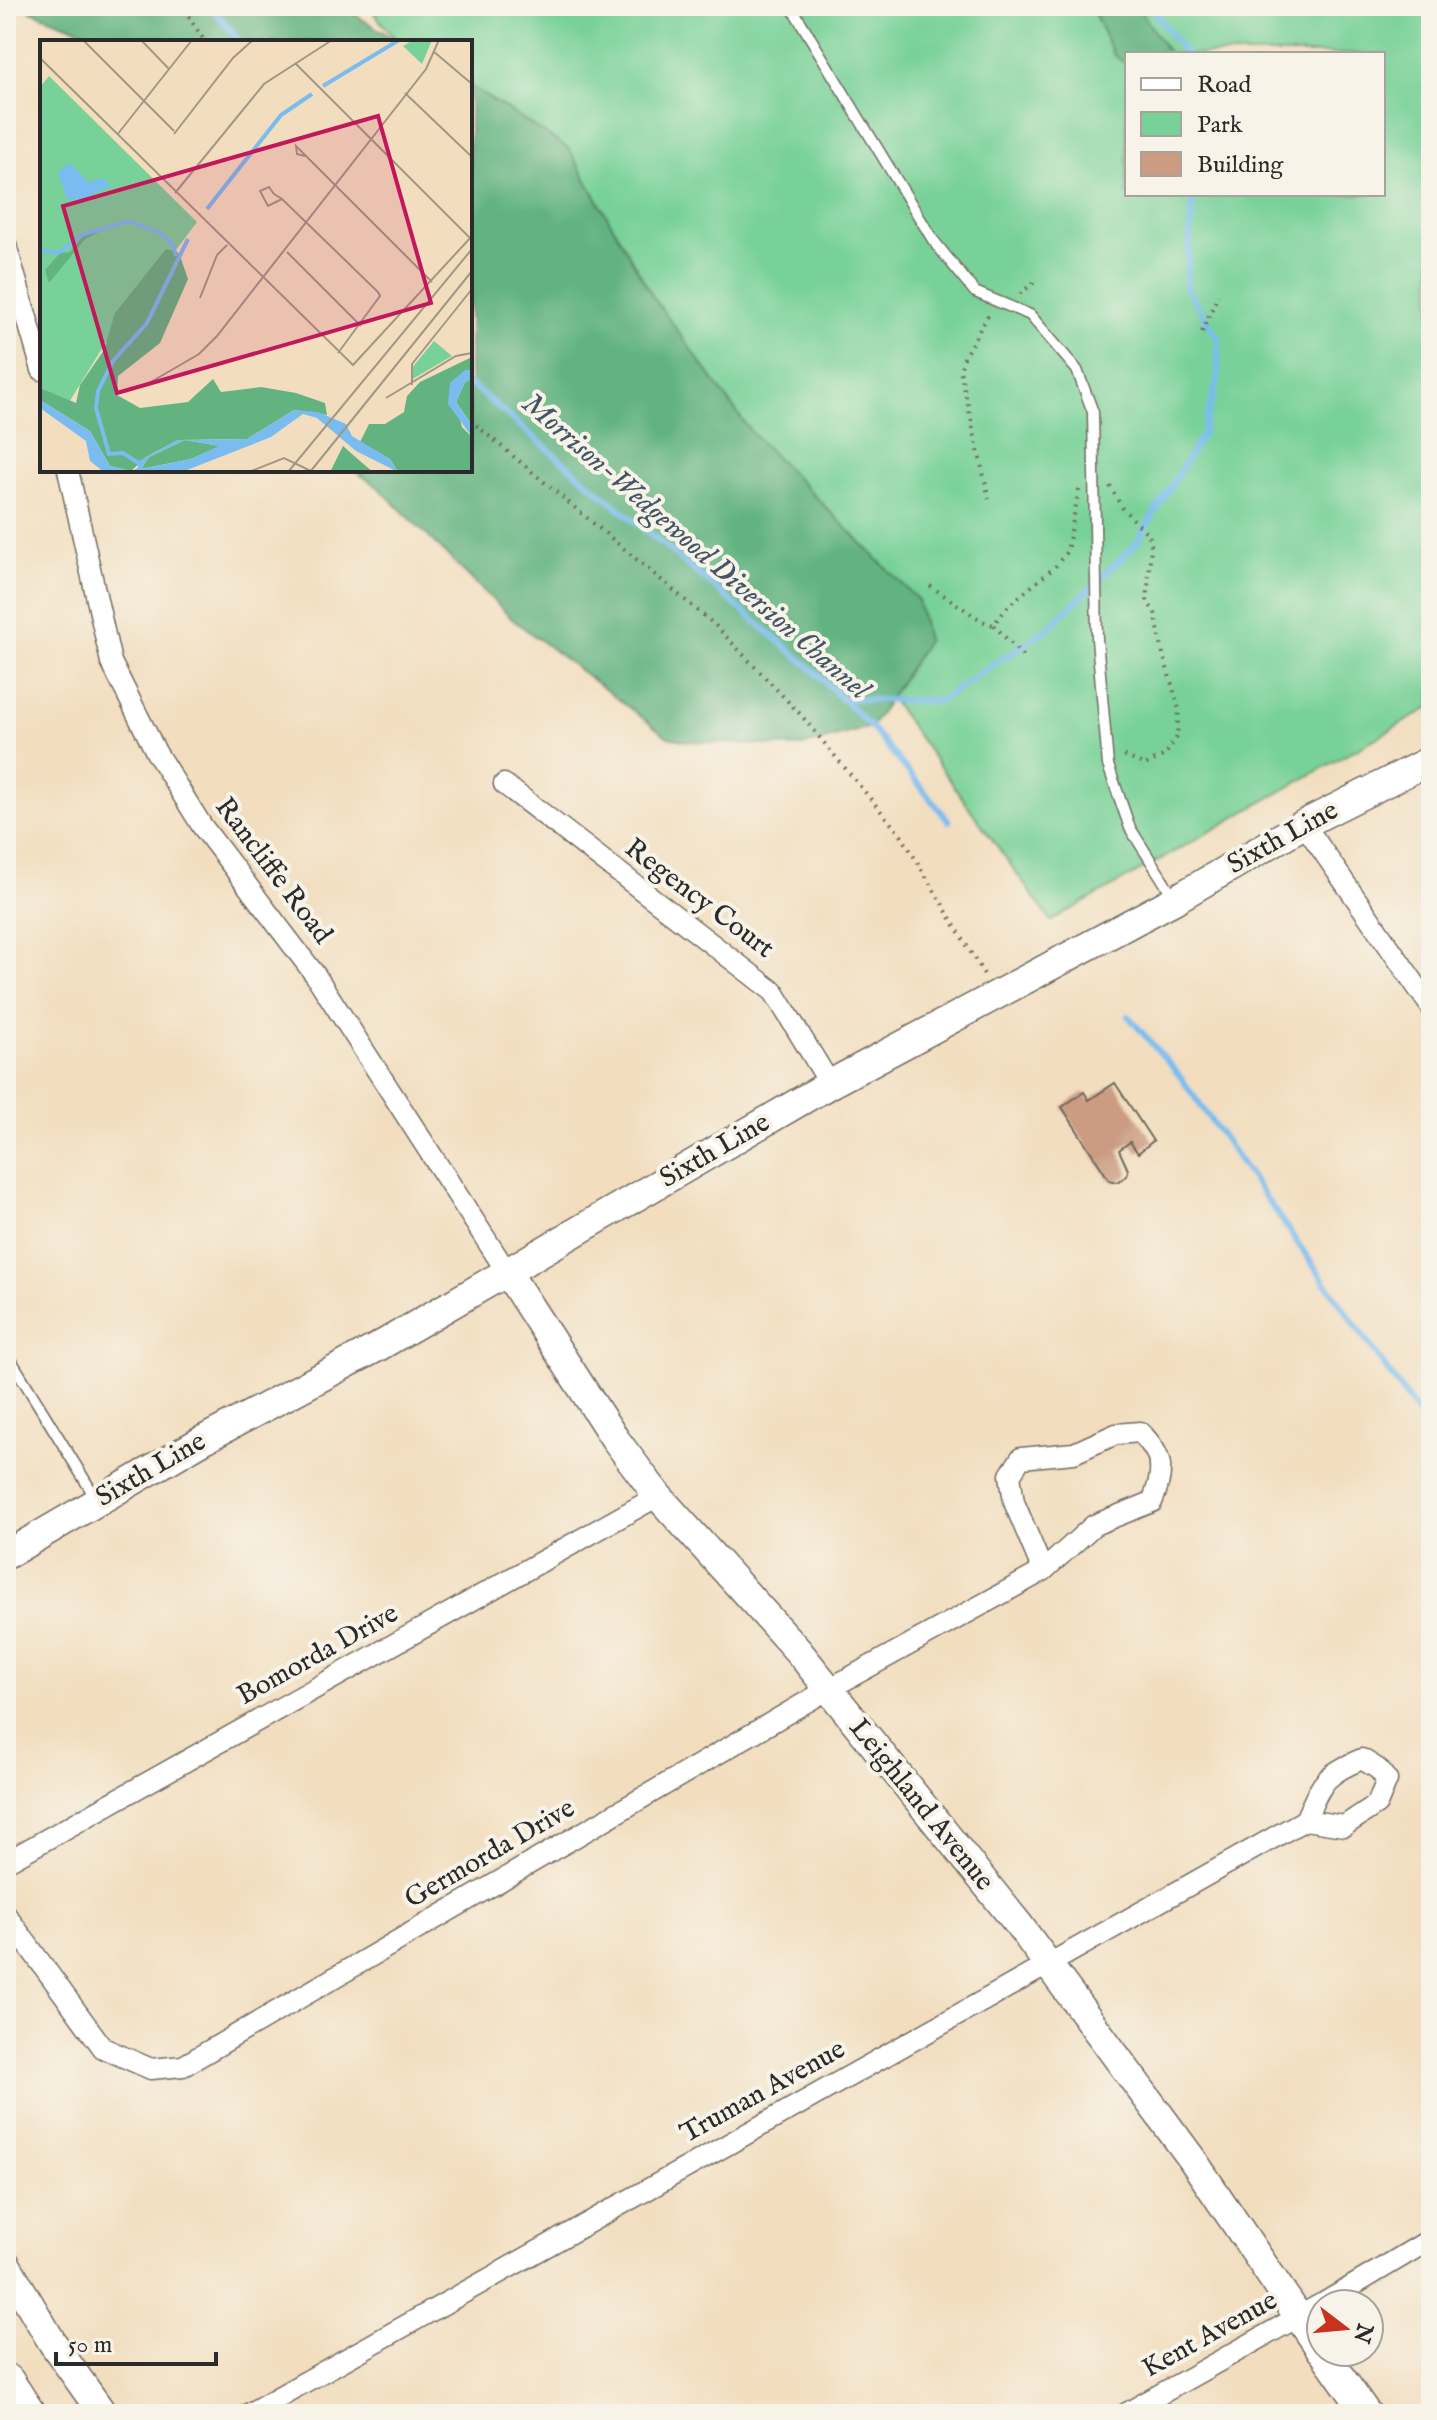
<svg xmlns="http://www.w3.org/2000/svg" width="1437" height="2420" viewBox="0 0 1437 2420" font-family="'IM FELL English',serif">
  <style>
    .green { fill: #78d198; stroke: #527e62; stroke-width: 2; fill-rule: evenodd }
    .forest { fill: #62b380; stroke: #466f56; stroke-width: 2 }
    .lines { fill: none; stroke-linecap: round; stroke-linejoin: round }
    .stream { stroke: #7abcef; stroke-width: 6 }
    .building { fill: #cb9b82 }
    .lane-casing { stroke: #716a5f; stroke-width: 13 }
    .street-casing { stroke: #716a5f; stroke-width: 23 }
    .secondary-casing { stroke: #716a5f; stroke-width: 31 }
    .highway-casing { stroke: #716a5f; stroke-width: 39 }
    .path { stroke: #716a5f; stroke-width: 4; stroke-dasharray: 2 6; stroke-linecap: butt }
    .lane { stroke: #fff; stroke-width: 10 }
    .street { stroke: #fff; stroke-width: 20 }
    .secondary { stroke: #fff; stroke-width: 28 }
    .highway { stroke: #fff; stroke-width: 36 }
    .labels { text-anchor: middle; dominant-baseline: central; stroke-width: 8; stroke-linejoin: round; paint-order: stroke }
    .street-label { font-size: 28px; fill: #2b2b2b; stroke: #f7f3e8 }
    .water-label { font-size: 30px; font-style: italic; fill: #435666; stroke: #f7f3e8 }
    .inset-river { fill: none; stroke: #7abcef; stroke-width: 4 }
    .inset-road { fill: none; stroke: #a29684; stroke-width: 2 }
    .view { fill: #c2185b; fill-opacity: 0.15; stroke: #c2185b; stroke-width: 4 }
    .inset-edge { fill: none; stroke: #2b2b2b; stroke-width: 4 }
  </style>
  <rect width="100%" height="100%" fill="#f7f3e8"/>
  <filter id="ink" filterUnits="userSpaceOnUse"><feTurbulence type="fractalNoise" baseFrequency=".0125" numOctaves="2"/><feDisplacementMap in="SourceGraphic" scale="16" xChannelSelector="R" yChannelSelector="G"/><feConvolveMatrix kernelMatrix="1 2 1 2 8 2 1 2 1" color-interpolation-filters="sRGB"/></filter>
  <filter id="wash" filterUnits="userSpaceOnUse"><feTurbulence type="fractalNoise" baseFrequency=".006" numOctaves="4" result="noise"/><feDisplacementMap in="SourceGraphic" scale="32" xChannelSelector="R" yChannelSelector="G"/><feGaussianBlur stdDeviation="1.8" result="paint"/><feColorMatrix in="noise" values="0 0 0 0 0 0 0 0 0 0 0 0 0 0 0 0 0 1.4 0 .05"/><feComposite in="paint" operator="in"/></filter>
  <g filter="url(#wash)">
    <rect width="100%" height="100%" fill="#f2debf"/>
    <path class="green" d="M368 6H1431V707L1051 921 699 432 470 135V42H398ZM1127 54H1383V194H1127Z"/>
    <path class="forest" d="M18 6H341L399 42H112Z
      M1091 6H1137L1169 54H1127V65L1113 54Z
      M470 86 569 149 653 297 752 433 918 600 927 641 871 727 798 747 687 741 668 737 512 619 378 487 354 470H470Z"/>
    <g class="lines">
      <path class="stream" d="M211 6 240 42
        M1150 6 1186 54
        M470 384 809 666 871 727 949 821
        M841 699 939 701 1047 629 1135 545 1202 435 1218 379V338L1186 287 1193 194
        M1128 1016 1179 1075 1431 1432"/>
    </g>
    <g id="blocks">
      <path class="building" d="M1115 1083 1153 1141 1138 1153 1130 1142 1119 1150 1128 1170 1127 1176 1117 1182 1109 1180 1062 1107 1084 1092 1089 1100Z"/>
    </g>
  </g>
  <g filter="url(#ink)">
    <use href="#blocks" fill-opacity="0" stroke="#716a5f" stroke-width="2"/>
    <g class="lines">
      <g class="lane-casing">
        <path id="lane" d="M791 6 933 240 975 292 1030 315 1077 370 1093 412 1097 639 1108 765 1130 828 1175 899
          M6 1352 97 1500"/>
      </g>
      <g class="street-casing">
        <path id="street" d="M6 245 42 370
          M68 470 111 662 156 752 202 826 316 976 507 1272
          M504 784 774 992 830 1084
          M1304 824 1431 1007
          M6 1862 658 1496
          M6 1915 103 2048 151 2069 183 2066 827 1690 1043 1571 1094 1525 1152 1502C1165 1471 1164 1456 1140 1432L1116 1434 1074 1453 1021 1458 1010 1475 1014 1502 1043 1571
          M1322 2304 1431 2239
          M248 2414 1305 1820C1322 1783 1323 1775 1362 1759L1378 1769 1387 1780 1377 1804 1344 1826 1305 1820
          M1125 2414 1321 2304"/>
      </g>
      <g class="secondary-casing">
        <path id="secondary" d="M507 1272 615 1439 658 1496 799 1652 1019 1925 1192 2159 1321 2350
          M6 1555 201 1441 378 1347 830 1084 1176 899 1304 824 1431 760
          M6 2264 52 2342 103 2414
          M1323 2352 1367 2414"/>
      </g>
      <g class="highway-casing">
        <path id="highway" d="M6 2382 27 2414"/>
      </g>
      <path class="path" d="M176 6 189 17 205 42
        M1020 294 1037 280
        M1202 332 1218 295
        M470 420 715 625 801 715 903 838 985 976
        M1110 486 1122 508 1149 535 1151 544 1147 602 1155 612 1163 654 1179 709 1177 737 1165 755 1145 765 1124 756
        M989 499 960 370 965 355 990 312
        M930 586 982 621 993 625 1009 605 1055 567 1067 551 1079 490
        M994 625 1025 659"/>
      <use href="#lane" class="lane"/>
      <use href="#street" class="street"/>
      <use href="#secondary" class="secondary"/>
      <use href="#highway" class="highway"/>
    </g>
  </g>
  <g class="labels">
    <g class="street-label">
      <text transform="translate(1283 838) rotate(-29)">Sixth Line</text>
      <text transform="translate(273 871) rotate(53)">Rancliffe Road</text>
      <text transform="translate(699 899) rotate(37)">Regency Court</text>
      <text transform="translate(715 1151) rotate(-30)">Sixth Line</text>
      <text transform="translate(151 1470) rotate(-30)">Sixth Line</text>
      <text transform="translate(318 1655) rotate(-29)">Bomorda Drive</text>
      <text transform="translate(921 1805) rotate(51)">Leighland Avenue</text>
      <text transform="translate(490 1854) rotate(-30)">Germorda Drive</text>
      <text transform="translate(763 2092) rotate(-29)">Truman Avenue</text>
      <text transform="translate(1210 2335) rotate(-29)">Kent Avenue</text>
    </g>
    <g class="water-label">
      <text transform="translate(695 547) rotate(41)">Morrison-Wedgewood Diversion Channel</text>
    </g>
  </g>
  <g transform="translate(40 40)">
    <rect width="432" height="432" fill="#f2debf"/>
    <path d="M373 0H392L382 24 363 6ZM9 36 157 182 66 302 28 364 0 353V47ZM394 301 412 316 371 340V329Z" fill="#78d198"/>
    <path d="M59 192 45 199 9 243 5 230 20 213 30 212 44 195ZM126 209 139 213 148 239 120 303 78 336 77 355 100 368 148 362 173 339 181 352 221 347 256 353 285 363 287 375 254 370 207 399 138 400 106 417 91 431 70 426 50 391 0 360V348L36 363 40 345 64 310 75 273ZM432 317V330L410 343 422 387 432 397V432H358L350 419 320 402 329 384H345L364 372 367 356 380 342ZM432 339V385L416 362 425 342ZM145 400 180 406 151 419 101 429 109 417ZM303 406 320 421 333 432H290Z" fill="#62b380"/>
    <path d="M30 123 48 142 63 138 71 146 40 160 27 159 18 132ZM425 330H432V339L425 342 416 362 432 385V397L408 364 410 343ZM0 360 50 391 70 426 91 431 98 428 97 422 138 400 207 399 254 370 278 372 306 384 312 396 350 419 358 432 316 411 277 378 263 374 231 397 142 432H64L50 421 46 401 0 368ZM145 400 179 406 151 419 101 429 109 417Z" fill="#7abcef" fill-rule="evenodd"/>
    <path class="inset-river" d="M283 46 359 0M167 169 241 75 272 54M0 210 18 213 44 194 89 181 120 193 133 205 136 216M100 424 83 413 69 414 56 368 58 351 73 321 107 283 148 199"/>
    <path class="inset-road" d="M43 0 134 91M101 0 129 29M393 11 432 44M0 18 313 325 432 196M255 23 430 198M365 53 432 117M134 94 193 18 213 0M77 95 152 0M265 116 257 114 256 106 392 242M135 153 224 44 292 0M242 159 228 166 220 151 229 147 234 154 242 159 338 252 340 256 298 313M247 212 321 286M160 258 177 215 187 205M372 345V324L432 249M104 346 159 314 177 296 386 29 399 0M346 358 416 316 432 313M209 432 244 418 273 432M248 432 432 209M270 432 432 231"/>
    <path class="view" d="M338 76 391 263 77 353 23 166Z"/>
    <rect width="432" height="432" class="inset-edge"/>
  </g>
  <rect width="1437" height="2420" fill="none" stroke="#f7f3e8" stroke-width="32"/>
  <rect x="1125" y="52" width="260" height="144" fill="#f7f3e8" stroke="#a5a39c" stroke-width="2"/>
  <rect x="1141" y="78" width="40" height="12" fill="#ffffff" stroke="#a5a39c" stroke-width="2"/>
  <text x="1197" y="92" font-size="24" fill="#2b2b2b">Road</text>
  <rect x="1141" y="112" width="40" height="24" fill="#78d198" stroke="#a5a39c" stroke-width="2"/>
  <text x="1197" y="132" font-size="24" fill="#2b2b2b">Park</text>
  <rect x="1141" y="152" width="40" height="24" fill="#cb9b82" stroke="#a5a39c" stroke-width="2"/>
  <text x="1197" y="172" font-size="24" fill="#2b2b2b">Building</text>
  <g transform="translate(1345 2328) rotate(106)"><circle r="38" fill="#f7f3e8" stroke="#a5a39c" stroke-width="2"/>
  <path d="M0-6L14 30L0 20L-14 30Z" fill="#c8321e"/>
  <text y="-12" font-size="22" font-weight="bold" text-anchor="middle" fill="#2b2b2b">N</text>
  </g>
  <path d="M56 2352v12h160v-12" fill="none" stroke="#2b2b2b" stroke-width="4"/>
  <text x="68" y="2352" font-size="24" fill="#2b2b2b" stroke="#f7f3e8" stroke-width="6" paint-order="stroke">50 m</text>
</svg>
